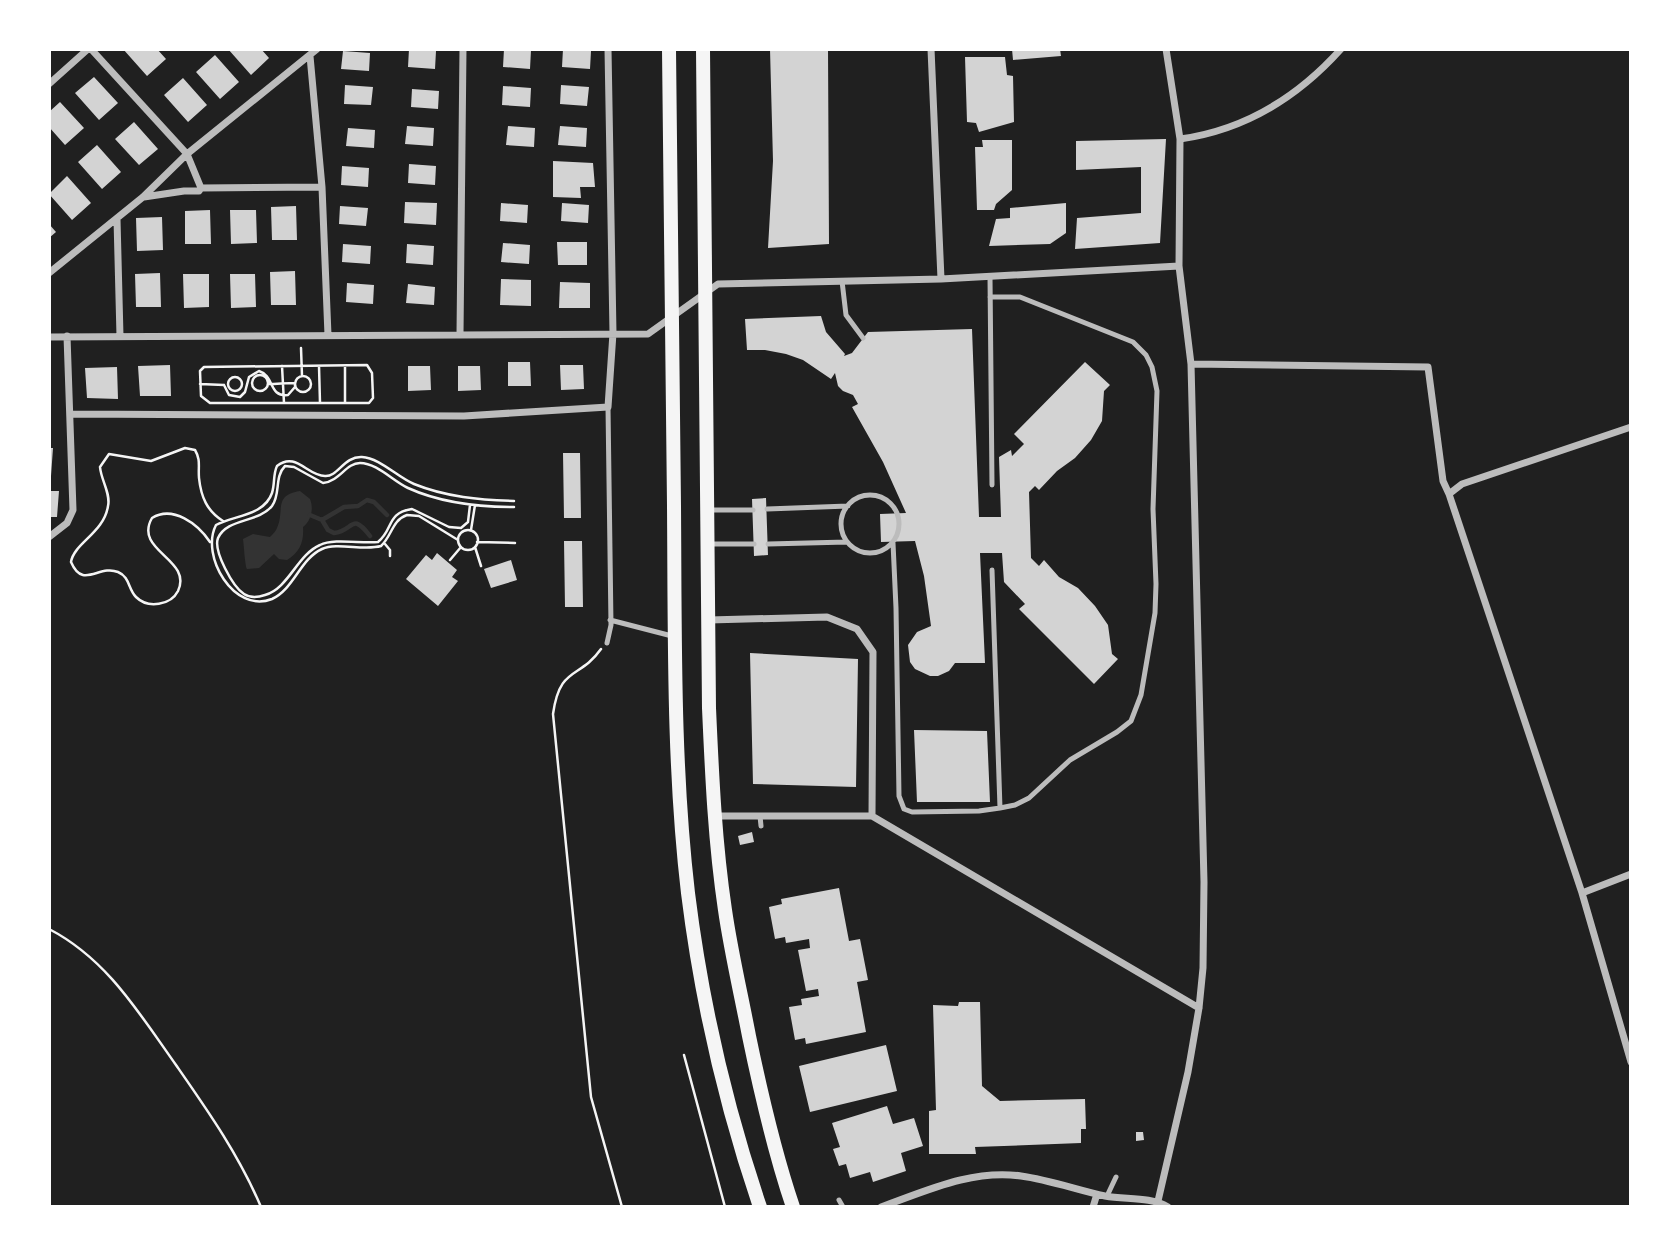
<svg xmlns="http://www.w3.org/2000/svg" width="1680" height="1256" viewBox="0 0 1680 1256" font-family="Helvetica,sans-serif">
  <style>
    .green { fill: #202020 }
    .water { fill: #333 }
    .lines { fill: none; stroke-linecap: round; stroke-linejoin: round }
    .stream { stroke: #333; stroke-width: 4.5 }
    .building { fill: #d3d3d3 }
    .path { stroke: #f5f5f5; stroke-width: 2.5 }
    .service { stroke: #bcbcbc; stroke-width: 5 }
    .minor { stroke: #bcbcbc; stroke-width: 7 }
    .secondary { stroke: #f5f5f5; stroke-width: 14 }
  </style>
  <rect width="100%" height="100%" fill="#111"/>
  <path class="green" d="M49 49H1631V1207H49Z"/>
  <path class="water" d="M300 491 310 499C314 509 311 521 303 527 304 542 300 552 287 560L279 559 274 554 259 568 247 569C245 566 244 546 243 539L253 534 270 537C273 534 276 531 277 528 285 511 273 495 300 491Z"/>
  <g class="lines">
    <path class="stream" d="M310 515 322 520 328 530 334 533C354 531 351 511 370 536
      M322 520 344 507 358 506 367 500 374 502 387 515"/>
  </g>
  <path class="building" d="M123 49H157L166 59 147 76Z
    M228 49H261L269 58 251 75Z
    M409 49 436 51 435 69 408 67Z
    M504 49 531 50 530 69 503 67Z
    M563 49 591 51 590 69 562 67Z
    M770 49H828L829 244 768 248 773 161Z
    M1012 49H1060L1061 56 1013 60Z
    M343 51 370 53 369 71 341 69Z
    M215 55 239 82 220 99 196 72Z
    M965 57H1005L1007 75 1013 76 1014 122 979 132 976 123 967 122Z
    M94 77 118 103 99 120 75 93Z
    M183 78 207 105 188 122 164 95Z
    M345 85 373 87 371 105 344 104Z
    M561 85 589 87 587 106 560 104Z
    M503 86 531 88 530 107 502 105Z
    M412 89 439 91 438 109 411 107Z
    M60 102 84 128 65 145 49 127V112Z
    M134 122 158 149 139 165 115 139Z
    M407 126 434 128 433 146 405 144Z
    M508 126 535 128 534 147 506 145Z
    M560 126 587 128 586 147 558 145Z
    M348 128 375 130 374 148 346 146Z
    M1166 139 1160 243 1075 249 1077 218 1141 213V167L1076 170V141Z
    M982 140H1012V190L996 204 994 210H977L975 147H983Z
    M97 145 121 172 102 189 78 162Z
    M553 161 593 163 595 187H580L581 198 553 197Z
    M409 164 436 166 435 185 408 183Z
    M342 166 369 168 368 187 341 185Z
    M67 176 91 203 72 220 49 194Z
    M405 202 437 203 436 225 404 223Z
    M501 203 528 205 527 223 500 221Z
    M562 203 589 205 588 223 561 221Z
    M1066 203V233L1050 244 989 246 996 219 1010 218V208Z
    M296 206 297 240H272L271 207Z
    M340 206 368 208 366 226 339 224Z
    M210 210 211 244H185V211Z
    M230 210H256L257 243 231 244Z
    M162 217 163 250 137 251 136 218Z
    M49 224 56 232 49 238Z
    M557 242H587V265H558Z
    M503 243 530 245 529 264 501 262Z
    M343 244 371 246 370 264 342 262Z
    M407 244 434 246 433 265 406 263Z
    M295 271 296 305H271L270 272Z
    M160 273 161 307H136L135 274Z
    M183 274H209V307L184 308Z
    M230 274H255L256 307 231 308Z
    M501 279 531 280V306L500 305Z
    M560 282 590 283V308H559Z
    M347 283 374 285 373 304 346 302Z
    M408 284 435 287 434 305 406 303Z
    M821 316 826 332 845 354 844 356 852 353 868 332 972 329 979 517H1001L999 457 1011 450 1012 456 1024 444 1014 434 1085 362 1110 385 1104 391 1102 421 1091 440 1075 458 1057 471 1039 490 1035 486 1029 492 1031 558 1039 566 1044 560 1059 577 1078 588 1095 606 1108 625 1112 654 1118 659 1094 684 1019 609 1025 604 1004 582 1002 553H980L985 663H955L949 671 938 676H930L915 669 910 662 908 645 917 632 931 626 924 576 915 541 881 542 880 514 906 513 883 462 852 407 858 404 853 395 843 391 838 386 835 373 831 379 803 360 786 354 765 350H747L745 319Z
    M508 362H530L531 386H508Z
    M170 365 171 396H140L138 366Z
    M560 365H583L584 389 561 390Z
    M408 366H430L431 390 408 391Z
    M458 366H480L481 390 458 391Z
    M117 367 118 399 87 398 85 368Z
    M49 448H53L51 476H49Z
    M563 453H580L581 518H564Z
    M49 491H59L57 517H49Z
    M766 498 768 555 754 556 752 499Z
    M564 541H582L583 607H565Z
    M437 553 457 570 452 577 458 581 438 606 406 579 426 555 432 560Z
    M511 560 517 580 491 588 484 569Z
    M750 653 858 659 856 787 753 784Z
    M914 730 987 731 990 802H917Z
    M752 832 754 842 740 845 738 836Z
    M839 888 849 941 860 939 868 980 857 982 866 1032 806 1044 805 1038 795 1040 789 1007 802 1005 801 999 819 996 818 989 806 991 798 950 810 948 809 939 786 943 785 937 775 939 769 907 782 904 781 899Z
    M959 1002H980L982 1086 1000 1101 1085 1099 1086 1129H1081V1143L975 1147 976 1154H929V1111L936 1110 933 1005 958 1006Z
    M886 1045 897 1091 810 1112 799 1066Z
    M887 1106 893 1124 914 1118 923 1146 901 1153 906 1171 873 1182 870 1172 850 1178 846 1164 839 1166 833 1149 840 1147 832 1123Z
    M1136 1132H1143L1144 1140 1136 1141Z"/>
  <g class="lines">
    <path class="path" d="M301 348 302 376
      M367 365 372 373 373 398 369 403H210L201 396 200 371 204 367Z
      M282 366 284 403
      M319 366 320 403
      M345 366V403
      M252 383a8 8 0 1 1 16 0a8 8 0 1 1-16 0Z
      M295 384a8 8 0 1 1 16 0a8 8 0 1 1-16 0Z
      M228 384a7 7 0 1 1 14 0a7 7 0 1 1-14 0Z
      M200 384 224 385
      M224 385 229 395 240 397 245 392 249 377 259 371C275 376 268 397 288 395L295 387V383C286 383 277 384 268 384
      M470 505 468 522 461 528 449 527 412 509C386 513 394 529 378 542 362 544 334 538 320 545 297 555 289 588 265 595 259 597 250 598 244 594 233 587 213 551 218 538 227 518 258 523 272 506 281 494 274 477 285 466L294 467 323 483C340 481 346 463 360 463 377 463 393 481 408 488 441 503 478 507 514 507
      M471 530 475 505
      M458 540a10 10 0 1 1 20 0a10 10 0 1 1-20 0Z
      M458 540 419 516 407 515C392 520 392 536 381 546 364 551 337 542 322 549 300 559 294 589 272 599 234 614 200 556 216 525 234 515 264 516 272 493 275 484 273 474 277 466 296 451 307 476 325 476 338 477 344 456 362 457 380 458 397 477 414 484 446 497 480 500 514 501
      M210 542C198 524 173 505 152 518 133 551 193 559 178 591 171 605 148 609 136 597 128 589 130 577 118 572 99 564 83 590 71 562 74 543 104 533 108 506 111 494 101 480 100 467L109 454 151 461 185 448 195 450C201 460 198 467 199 478 201 497 207 511 223 521
      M477 542 515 543
      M385 544 390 550V556
      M475 547 481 566
      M450 560 461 547
      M601 649C579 680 560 665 553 714L591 1097 622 1207
      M49 929C107 959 139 1013 176 1065 208 1111 239 1155 261 1207
      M684 1055 725 1207"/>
    <path class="service" d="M990 277 992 485
      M842 281 846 315 863 338
      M990 297H1020L1133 342 1146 355 1152 367 1157 391 1153 509 1156 584 1155 613 1141 695 1131 721 1117 732 1070 760 1029 798 1015 805 1000 808
      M841 524a29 29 0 1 1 58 0a29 29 0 1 1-58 0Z
      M767 509 848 506
      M710 510H753
      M893 543 896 608 899 796 904 809 912 812 979 811 1000 808 992 570
      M708 544H754
      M768 544 847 542
      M610 620 672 636
      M607 643 611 625 608 407
      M760 816 761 826
      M1107 1196 1116 1177
      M839 1200 843 1207"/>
    <path class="minor" d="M91 49 187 154 201 188
      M931 49 941 279
      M310 56 322 187 328 335
      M49 84 88 49
      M1180 139C1245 130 1297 98 1341 49
      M144 197 184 191H199L201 188 322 187
      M117 219 120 336
      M49 273 143 197 187 154 317 49
      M460 334 463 49
      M49 337 648 334 718 284 941 279 1179 266 1180 139 1166 49
      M1191 364 1428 367 1443 481 1449 494
      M70 414 464 416 608 407 613 333 608 49
      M1631 427 1462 484 1449 494 1582 893 1631 1062
      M49 537 67 523 73 510 67 336
      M709 620 827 617 857 629 873 652 872 816H715
      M872 816 1199 1008
      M1582 893 1631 874
      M1158 1201 1188 1072 1199 1008 1203 968 1204 882 1191 364 1179 266
      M881 1207C926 1191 972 1169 1021 1176 1050 1180 1077 1190 1105 1196 1126 1200 1149 1196 1168 1207
      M1093 1207 1097 1194"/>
    <path class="secondary" d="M669 49C671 201 672 354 674 506 675 635 673 765 688 893 701 998 726 1107 760 1207
      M703 49 709 708C712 776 715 843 725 910 731 952 741 994 749 1036 761 1094 774 1151 793 1207"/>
  </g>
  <rect width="1680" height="1256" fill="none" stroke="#ffffff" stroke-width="102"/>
</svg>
